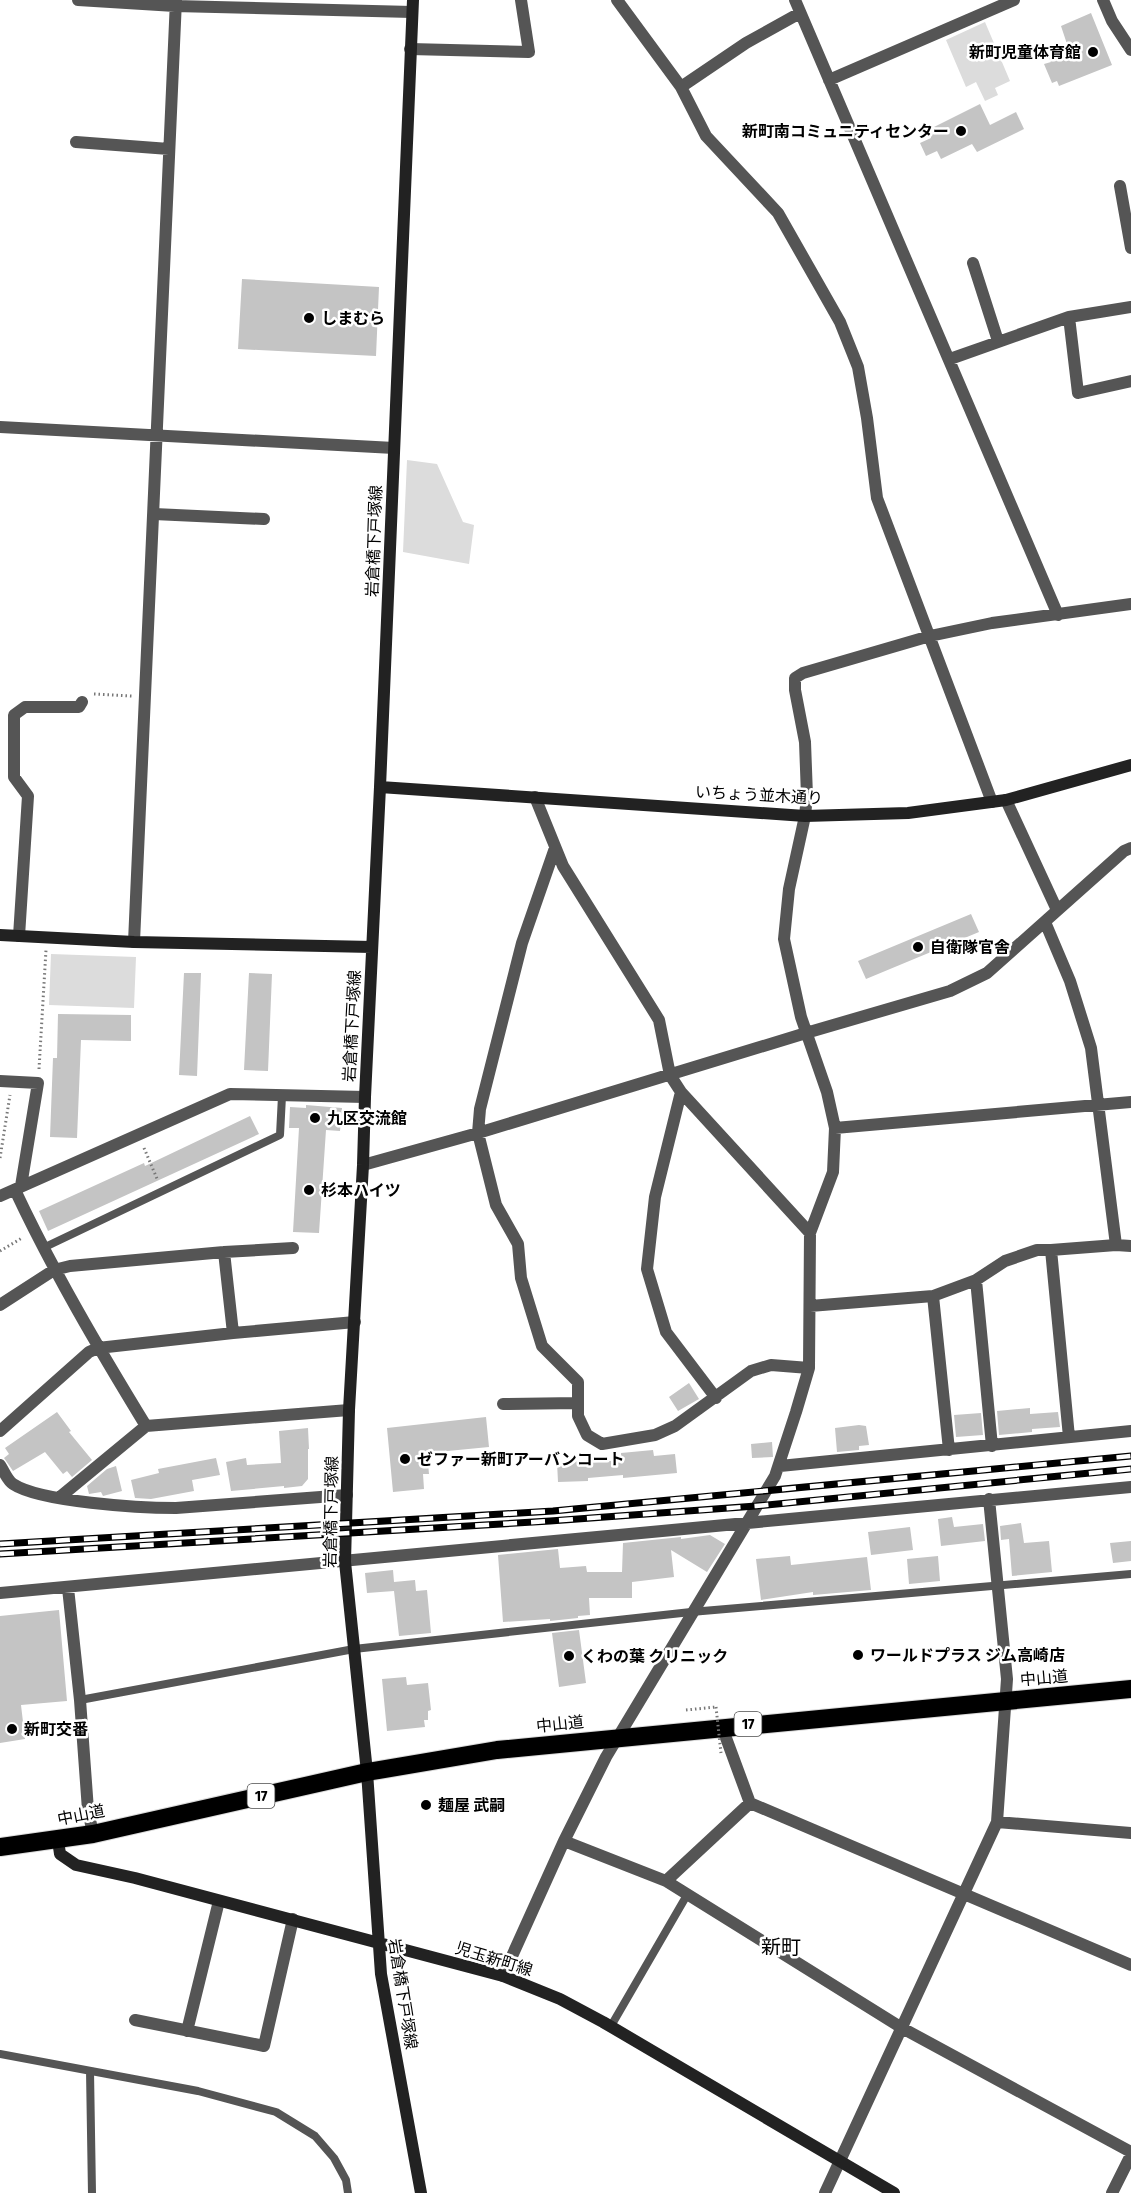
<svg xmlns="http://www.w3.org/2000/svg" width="1131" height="2193" viewBox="0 0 1131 2193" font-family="'Fira Sans Condensed','Noto Sans JP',sans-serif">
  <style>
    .green { fill: #dcdcdc }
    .building { fill: #c4c4c4 }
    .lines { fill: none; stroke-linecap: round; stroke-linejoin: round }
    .highway-casing { stroke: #dbdbdb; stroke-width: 20 }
    .path { stroke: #777; stroke-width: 3; stroke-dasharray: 1.5 3; stroke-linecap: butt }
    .lane { stroke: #555; stroke-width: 8 }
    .street { stroke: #555; stroke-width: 12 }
    .secondary { stroke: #222; stroke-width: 12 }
    .highway { stroke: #000; stroke-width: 18 }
    .rail-casing { stroke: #000; stroke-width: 7 }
    .rail { stroke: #fff; stroke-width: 4.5; stroke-dasharray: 14; stroke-linecap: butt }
    .path-bridge { stroke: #777; stroke-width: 3; stroke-dasharray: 1.5 3; stroke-linecap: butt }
    .poi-dot { fill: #000; stroke: #fff; stroke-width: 2 }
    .labels { text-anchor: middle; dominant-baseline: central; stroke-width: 5; stroke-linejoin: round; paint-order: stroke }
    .shield { fill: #fff; stroke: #4c4c4c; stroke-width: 1.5 }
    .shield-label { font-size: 15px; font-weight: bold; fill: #000 }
    .poi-label { font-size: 16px; font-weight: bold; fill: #000; stroke: #fff; text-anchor: start }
    .street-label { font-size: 16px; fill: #000; stroke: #fff }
    .quarter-label { font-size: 20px; fill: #000; stroke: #fff }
  </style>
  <rect width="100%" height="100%" fill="#fff"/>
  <path class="green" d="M985 22 1010 81 995 88 998 95 985 101 976 82 966 87 946 40Z
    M407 460 437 464 463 522 474 525 469 564 403 552Z
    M51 954 136 957 134 1008 49 1005Z"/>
  <path class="building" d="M1091 13 1112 65 1059 86 1057 81 1052 83 1044 64 1051 62 1049 58 1064 52 1062 47 1067 44 1061 26Z
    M980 104 990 125 1016 112 1024 129 977 152 972 144 941 159 937 151 926 156 920 143 931 138 928 130Z
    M242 279 379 287 376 356 238 349Z
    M971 914 979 932 866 979 858 961Z
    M184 973H201L197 1076 179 1075Z
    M249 973 272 974 268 1071 244 1070Z
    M58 1014 131 1015V1041L81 1040 77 1138 50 1137 53 1058H57Z
    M306 1105 342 1108 340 1131 326 1130 319 1233 293 1232 299 1128H289L290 1107 306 1108Z
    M250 1116 259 1134 48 1231 39 1211 144 1163 145 1166Z
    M689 1383 699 1399 678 1411 669 1397Z
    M1030 1408V1414L1058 1412 1060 1427 1032 1429V1432L999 1435 997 1411Z
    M57 1412 71 1431 69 1432 92 1460 72 1477 67 1471 63 1474 45 1452 13 1471 4 1458 9 1454 5 1448Z
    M981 1413 983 1435 956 1437 954 1415Z
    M486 1417 489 1447 427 1453 429 1474H423L424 1489 393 1492 387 1428Z
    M859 1425 866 1426 869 1445 859 1446V1450L837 1452 835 1428Z
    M308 1428 309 1449H308V1479L302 1486 284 1488V1486L231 1491 226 1462 246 1458 247 1465 281 1463 279 1431Z
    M772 1442 773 1457 752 1458 751 1444Z
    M653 1450 654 1456 675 1454 677 1473 623 1478V1475L588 1478V1481L558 1482 557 1462 587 1461V1463L621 1460V1453Z
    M216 1458 220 1475 192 1480 194 1491 151 1499 135 1498 131 1480 159 1473 158 1469Z
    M116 1466 122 1491 103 1496 101 1492 89 1494 87 1486 107 1469Z
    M952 1517 954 1527 983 1524 985 1541 941 1546 938 1519Z
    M1021 1523 1024 1543 1049 1541 1052 1572 1012 1576 1009 1539 1001 1540 1000 1526Z
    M910 1527 913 1550 871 1555 868 1532Z
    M710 1535 725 1544 707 1572 671 1550 674 1577 632 1582V1598H589L590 1615 578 1616V1618L550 1621V1619L503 1622 498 1555 558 1549 560 1568 586 1566 587 1572H622L623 1543 681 1537V1539Z
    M1131 1541V1561L1113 1563 1110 1543Z
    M790 1556 791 1565 867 1557 871 1590 813 1595V1592L761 1600 756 1559Z
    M938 1556 940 1581 909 1584 907 1559Z
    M393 1570 394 1582 415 1580 416 1591 427 1590 431 1633 399 1636 394 1591 367 1593 365 1573Z
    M59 1610 67 1701 21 1705 25 1739 0 1743V1616Z
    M579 1630 586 1683 559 1687 552 1633Z
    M406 1677 407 1685 428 1683 431 1710 428 1711V1720H424L425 1727 387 1731 382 1679Z"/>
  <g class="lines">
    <g class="highway-casing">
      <path id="highway" d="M0 1847 93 1834 367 1772 497 1750 1131 1689"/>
    </g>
    <path class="path" d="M94 694 132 696
      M39 1069 46 950
      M144 1148 158 1181
      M0 1158 10 1095
      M0 1251 22 1238
      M686 1710 716 1707"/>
    <path class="lane" d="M43 1248 280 1135 282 1096
      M80 1700 354 1649 691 1612 1131 1574
      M611 2026 687 1895
      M0 2054 198 2091 276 2112 315 2136 334 2158 346 2180 348 2193
      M90 2071 92 2193"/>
    <path class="street" d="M78 0 175 6 412 12
      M617 0 681 87 706 136 778 213 840 322 858 367 867 418 877 498 992 802
      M795 0 1058 615
      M1103 0 1112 21 1131 50
      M410 49 529 52 521 0
      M829 80 1014 0
      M681 87 746 43 800 13
      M76 142 169 149
      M1120 186 1131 248
      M973 263 998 341
      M1069 317 1078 393 1131 381
      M950 359 1069 317 1131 307
      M0 427 394 448
      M154 514 264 519
      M535 797 563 866 659 1020 670 1075 681 1092 810 1233
      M1006 800 1057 910
      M555 848 522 943 480 1109 478 1133 496 1205 518 1244 521 1278 542 1346 578 1382V1416L587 1435 602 1444 655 1435 675 1426 751 1371 771 1365 809 1368
      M1045 922 1070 981 1091 1048 1116 1245
      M19 936 28 796 14 777V715L25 707H79L82 702
      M134 942 176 0
      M0 1081 38 1083 21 1186
      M681 1092 655 1197 647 1269 666 1332 716 1398
      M835 1128 1131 1102
      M363 1165 478 1133 806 1033 950 991 987 973 1124 851 1131 848
      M15 1190C53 1271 99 1349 146 1426
      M0 1196 230 1094 365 1097
      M1051 1250 1069 1437
      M224 1252 233 1333
      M976 1280 992 1446
      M933 1296 949 1450
      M0 1305 54 1270 70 1266 224 1252 293 1248
      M810 1306 933 1296 976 1280 1005 1261 1037 1250H1051L1116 1245 1131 1246
      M503 1404 578 1403
      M0 1431 89 1352 98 1348 233 1333 355 1322
      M0 1465C4 1471 7 1480 13 1484 40 1502 140 1508 176 1508L347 1495
      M780 1466 1131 1431
      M60 1497 146 1426 349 1410
      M68 1588 80 1700 88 1810 93 1834
      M0 1593 1131 1487
      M750 1803 1131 1965
      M997 1822 1131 1833
      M564 1841 666 1881 902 2028 1131 2152
      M666 1881 750 1803 722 1727
      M503 1976 564 1841 606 1757 775 1476 796 1412 809 1368 810 1233 833 1172 835 1128 827 1092 801 1017 784 939 789 889 805 816 807 796 805 742 795 690V678L803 673 930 636 992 623 1131 604
      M135 2020 264 2046 293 1919
      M187 2031 219 1901
      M825 2193 997 1822 1007 1679 989 1499
      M1112 2193 1131 2155"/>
    <path class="secondary" d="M413 0 380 787 365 1097 363 1165 349 1410 345 1562 367 1772 381 1974 421 2193
      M380 787 805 816 908 813 1006 800 1131 765
      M0 935 134 942 372 947
      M58 1840 60 1854 76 1865 135 1878 503 1976 560 1999 603 2022 894 2193"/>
    <use href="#highway" class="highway"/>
    <g class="rail-casing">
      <path id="rail" d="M0 1544 553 1511 1131 1456
        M0 1554 550 1521 756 1506 1131 1469"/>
    </g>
    <use href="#rail" class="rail"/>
    <path class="path-bridge" d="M716 1707 721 1753"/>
  </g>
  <g class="poi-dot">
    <circle cx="1093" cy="52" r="6"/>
    <circle cx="961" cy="131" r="6"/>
    <circle cx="309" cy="318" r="6"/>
    <circle cx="918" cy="947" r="6"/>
    <circle cx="315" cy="1118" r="6"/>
    <circle cx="309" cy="1190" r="6"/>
    <circle cx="405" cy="1459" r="6"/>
    <circle cx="858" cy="1655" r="6"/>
    <circle cx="569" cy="1656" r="6"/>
    <circle cx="12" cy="1729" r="6"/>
    <circle cx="426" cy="1805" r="6"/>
  </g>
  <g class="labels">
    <g class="shield">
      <rect x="734.5" y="1712" width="27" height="24" rx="4.5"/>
      <rect x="247.5" y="1784" width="27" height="24" rx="4.5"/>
    </g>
    <g class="shield-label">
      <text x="748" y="1724">17</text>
      <text x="261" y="1796">17</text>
    </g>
    <g class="poi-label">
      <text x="1081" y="52" text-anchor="end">新町児童体育館</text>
      <text x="949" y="131" text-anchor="end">新町南コミュニティセンター</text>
      <text x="321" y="318">しまむら</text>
      <text x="930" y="947">自衛隊官舎</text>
      <text x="327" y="1118">九区交流館</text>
      <text x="321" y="1190">杉本ハイツ</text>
      <text x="417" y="1459">ゼファー新町アーバンコート</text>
      <text x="870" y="1655">ワールドプラス ジム高崎店</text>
      <text x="581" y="1656">くわの葉 クリニック</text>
      <text x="24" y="1729">新町交番</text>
      <text x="438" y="1805">麺屋 武嗣</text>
    </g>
    <g class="street-label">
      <text transform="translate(374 541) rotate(-88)">岩倉橋下戸塚線</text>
      <text transform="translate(759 795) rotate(3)">いちょう並木通り</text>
      <text transform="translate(352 1026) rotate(-87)">岩倉橋下戸塚線</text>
      <text transform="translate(331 1512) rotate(-89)">岩倉橋下戸塚線</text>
      <text transform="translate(1044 1678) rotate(-5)">中山道</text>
      <text transform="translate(560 1724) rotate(-6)">中山道</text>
      <text transform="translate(81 1815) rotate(-11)">中山道</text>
      <text transform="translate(494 1959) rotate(17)">児玉新町線</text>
      <text transform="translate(403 1994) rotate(81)">岩倉橋下戸塚線</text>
    </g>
    <g class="quarter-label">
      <text x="781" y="1947">新町</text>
    </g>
  </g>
</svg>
